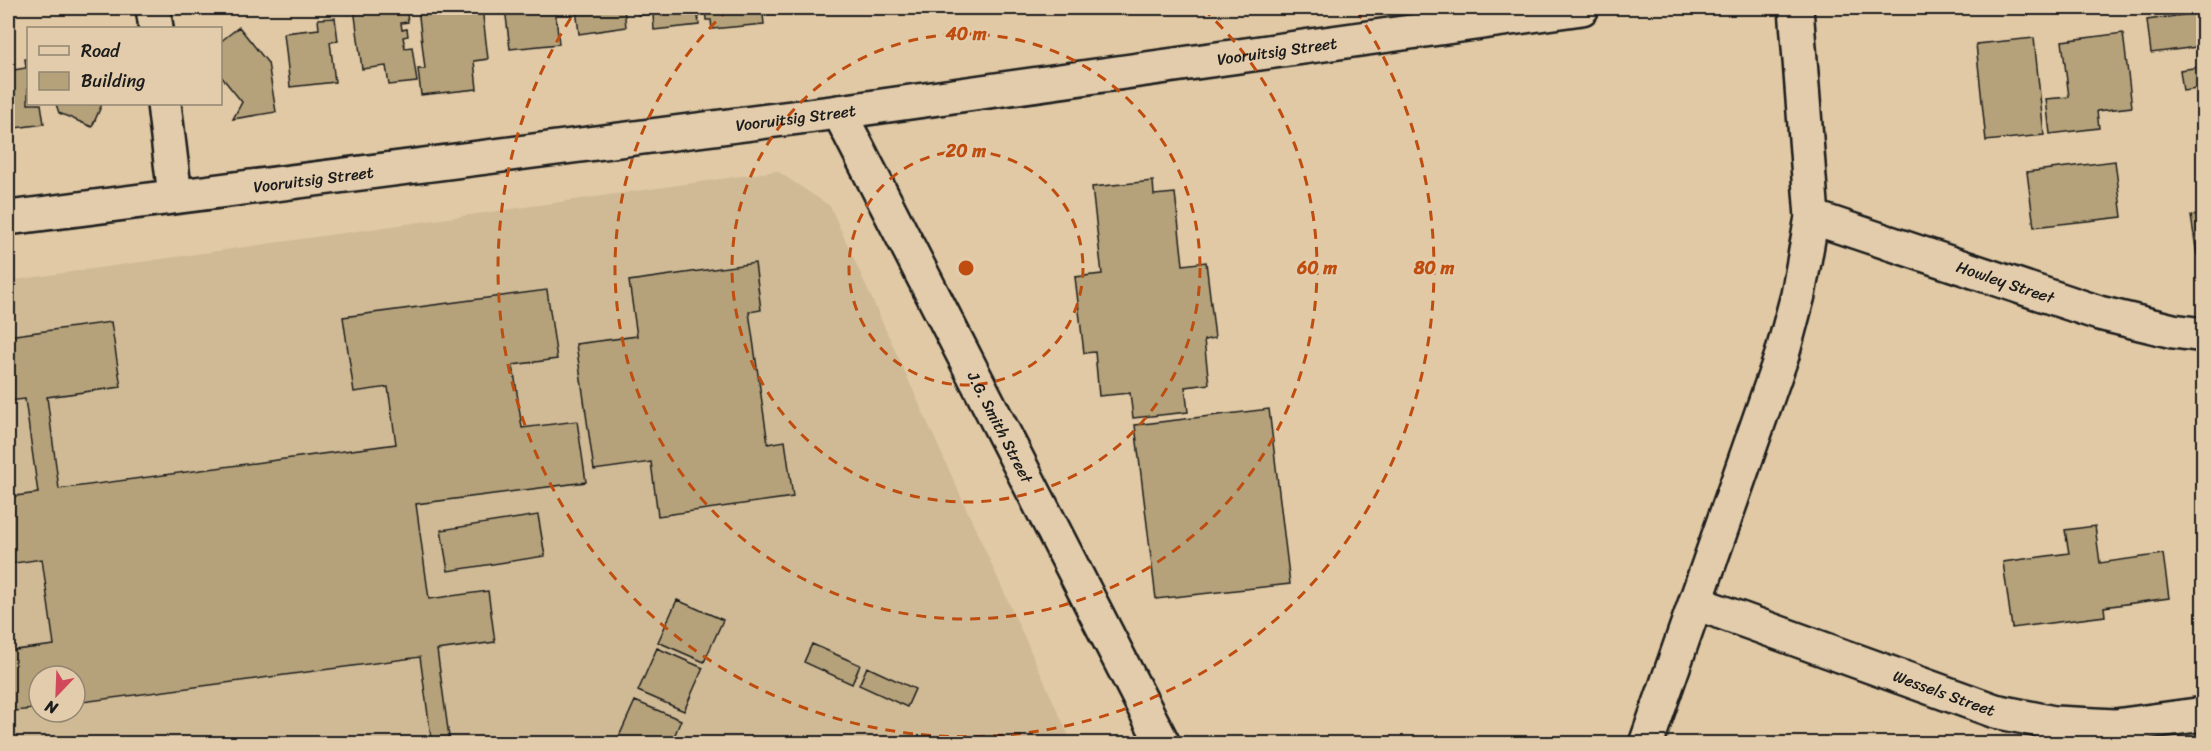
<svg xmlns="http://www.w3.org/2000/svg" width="2211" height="751" viewBox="0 0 2211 751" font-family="Sriracha,sans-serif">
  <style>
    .built { fill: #cfba95; fill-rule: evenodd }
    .building { fill: #b5a27a; stroke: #1c1c1c; stroke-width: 1.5 }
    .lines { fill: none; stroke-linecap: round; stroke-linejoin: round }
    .minor-casing { stroke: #1c1c1c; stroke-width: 38 }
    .minor { stroke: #e2ccab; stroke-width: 33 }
    .ring { fill: none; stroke: #bf4d0f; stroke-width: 3; stroke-dasharray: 10 8 }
    .labels { text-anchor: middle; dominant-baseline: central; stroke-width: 4.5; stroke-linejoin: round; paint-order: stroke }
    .street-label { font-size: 16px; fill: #1c1c1c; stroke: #e2ccab }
    .centre { fill: #bf4d0f; stroke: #e2ccab; stroke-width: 3 }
    .ring-label { font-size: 18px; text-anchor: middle; font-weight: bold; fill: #bf4d0f; stroke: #e2ccab; stroke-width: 4.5; stroke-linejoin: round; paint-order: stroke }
  </style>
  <rect width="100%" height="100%" fill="#e0c9a4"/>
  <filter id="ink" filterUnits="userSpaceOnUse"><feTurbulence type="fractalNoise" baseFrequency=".0167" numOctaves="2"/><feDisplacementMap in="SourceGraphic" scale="12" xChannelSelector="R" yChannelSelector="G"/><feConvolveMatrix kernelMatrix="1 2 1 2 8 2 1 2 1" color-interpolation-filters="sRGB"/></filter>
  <g filter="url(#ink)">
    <path class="built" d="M777 171 830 206 1072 743H8V281ZM39 676H75V712H39Z"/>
    <path class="building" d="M354 8H406L408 22 401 23 402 30 407 29 408 36 403 37 405 48 412 47 417 82 389 85 386 66 362 69Z
      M418 8H482L488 59 474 61 477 89 421 95 418 69H425Z
      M505 8H555L559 44 510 49Z
      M576 8H624L626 27 579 34Z
      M637 8H697L699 25 654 30 653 14 638 15Z
      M705 8H778L779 13 763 15 764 24 712 29 711 20H706Z
      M2204 12V46L2151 53 2147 20Z
      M335 18 338 41 330 42 335 82 290 87 284 33 319 29 318 19Z
      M239 27 268 63 276 112 233 119 242 102 220 75V42Z
      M2123 33 2132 107 2097 111 2099 128 2050 134 2046 99 2069 97 2062 41Z
      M2034 38 2044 135 1986 141 1976 44Z
      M25 59H28V104H41L44 124 8 129V71L26 68Z
      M2200 67 2203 88 2183 91 2180 70Z
      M56 104H102L92 127 59 113Z
      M2115 161 2122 217 2034 227 2027 172Z
      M1153 181 1154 195 1175 193 1183 265 1206 262 1215 338 1204 340 1209 384 1185 387 1188 412 1133 418 1130 393 1099 396 1095 352 1084 353 1075 277 1102 274 1092 187Z
      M2204 214V255H2197L2191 216Z
      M755 263 761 310 749 312 768 444 785 441 793 497 658 516 651 462 594 470 576 344 637 336 629 281Z
      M547 290 557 359 513 365 522 428 577 421 586 482 416 504 429 599 488 591 495 642 437 650 450 744H432L420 657 75 703V676H39V708L8 712V651L54 645 42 559 8 564V497L38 493 25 399 8 401V336L111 322 121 387 47 397 59 489 396 444 388 387 354 392 343 317Z
      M1269 409 1290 584 1156 599 1135 425Z
      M538 515 545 556 448 571 441 530Z
      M2095 526 2100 563 2163 554 2169 598 2104 607 2105 616 2012 628 2003 562 2069 553 2065 530Z
      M677 600 723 620 704 662 658 642Z
      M812 644 860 665 852 684 804 662Z
      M657 648 703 668 684 711 638 691Z
      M867 667 915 689 907 707 859 685Z
      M635 701 681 720 671 744 616 743Z
      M511 736 512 744H452Z"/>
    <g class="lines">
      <g class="minor-casing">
        <g id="minor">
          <path d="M153 8 156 28"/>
          <path d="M164 104 175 196"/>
          <path id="s1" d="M839 112 1163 744"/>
          <path id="s2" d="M1812 217 2099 313 2173 331 2204 335"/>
          <path id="s3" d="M8 218 839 112 1582 8"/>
          <path id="s4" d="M1696 603 1995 711 2054 723 2115 726 2204 714"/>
          <path d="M1646 744 1782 355 1798 295 1812 217 1796 8"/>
        </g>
      </g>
      <use href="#minor" class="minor"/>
    </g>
  </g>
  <g class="ring">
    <circle cx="966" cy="268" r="117"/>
    <circle cx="966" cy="268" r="234"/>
    <path d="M1203 9A351 351 0 1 1 729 9"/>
    <path d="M1356 10A468 468 0 1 1 576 10"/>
  </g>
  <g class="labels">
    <g class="street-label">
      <text stroke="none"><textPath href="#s3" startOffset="1280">Vooruitsig Street</textPath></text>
      <text stroke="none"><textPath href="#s3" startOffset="794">Vooruitsig Street</textPath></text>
      <text stroke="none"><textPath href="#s3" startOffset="308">Vooruitsig Street</textPath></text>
      <text stroke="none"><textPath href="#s2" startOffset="204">Howley Street</textPath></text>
      <text stroke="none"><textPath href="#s1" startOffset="354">J.G. Smith Street</textPath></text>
      <text stroke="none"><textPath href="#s4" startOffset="264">Wessels Street</textPath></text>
    </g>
  </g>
  <circle cx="966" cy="268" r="9" class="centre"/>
  <g class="ring-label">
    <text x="966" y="40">40 m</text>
    <text x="966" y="157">20 m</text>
    <text x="1317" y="274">60 m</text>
    <text x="1434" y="274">80 m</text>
  </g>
  <rect width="2211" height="751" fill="none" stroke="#e2ccab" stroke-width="30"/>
  <rect x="15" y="15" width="2181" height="721" fill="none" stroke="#1c1c1c" stroke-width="2" filter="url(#ink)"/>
  <rect x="27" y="27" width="195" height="78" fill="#e2ccab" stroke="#938672" stroke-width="1.5"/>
  <rect x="39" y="46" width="30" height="9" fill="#e2ccab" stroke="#938672" stroke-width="1.5"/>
  <text x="81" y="57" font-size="18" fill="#1c1c1c">Road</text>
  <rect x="39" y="72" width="30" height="18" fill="#b5a27a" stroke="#938672" stroke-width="1.5"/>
  <text x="81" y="87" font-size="18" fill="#1c1c1c">Building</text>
  <g transform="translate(57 694) rotate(203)"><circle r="28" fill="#e2ccab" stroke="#938672" stroke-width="1.5"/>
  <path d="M0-4.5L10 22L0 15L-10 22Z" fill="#d1495b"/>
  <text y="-9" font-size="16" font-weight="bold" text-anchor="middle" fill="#1c1c1c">N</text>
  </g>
</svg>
